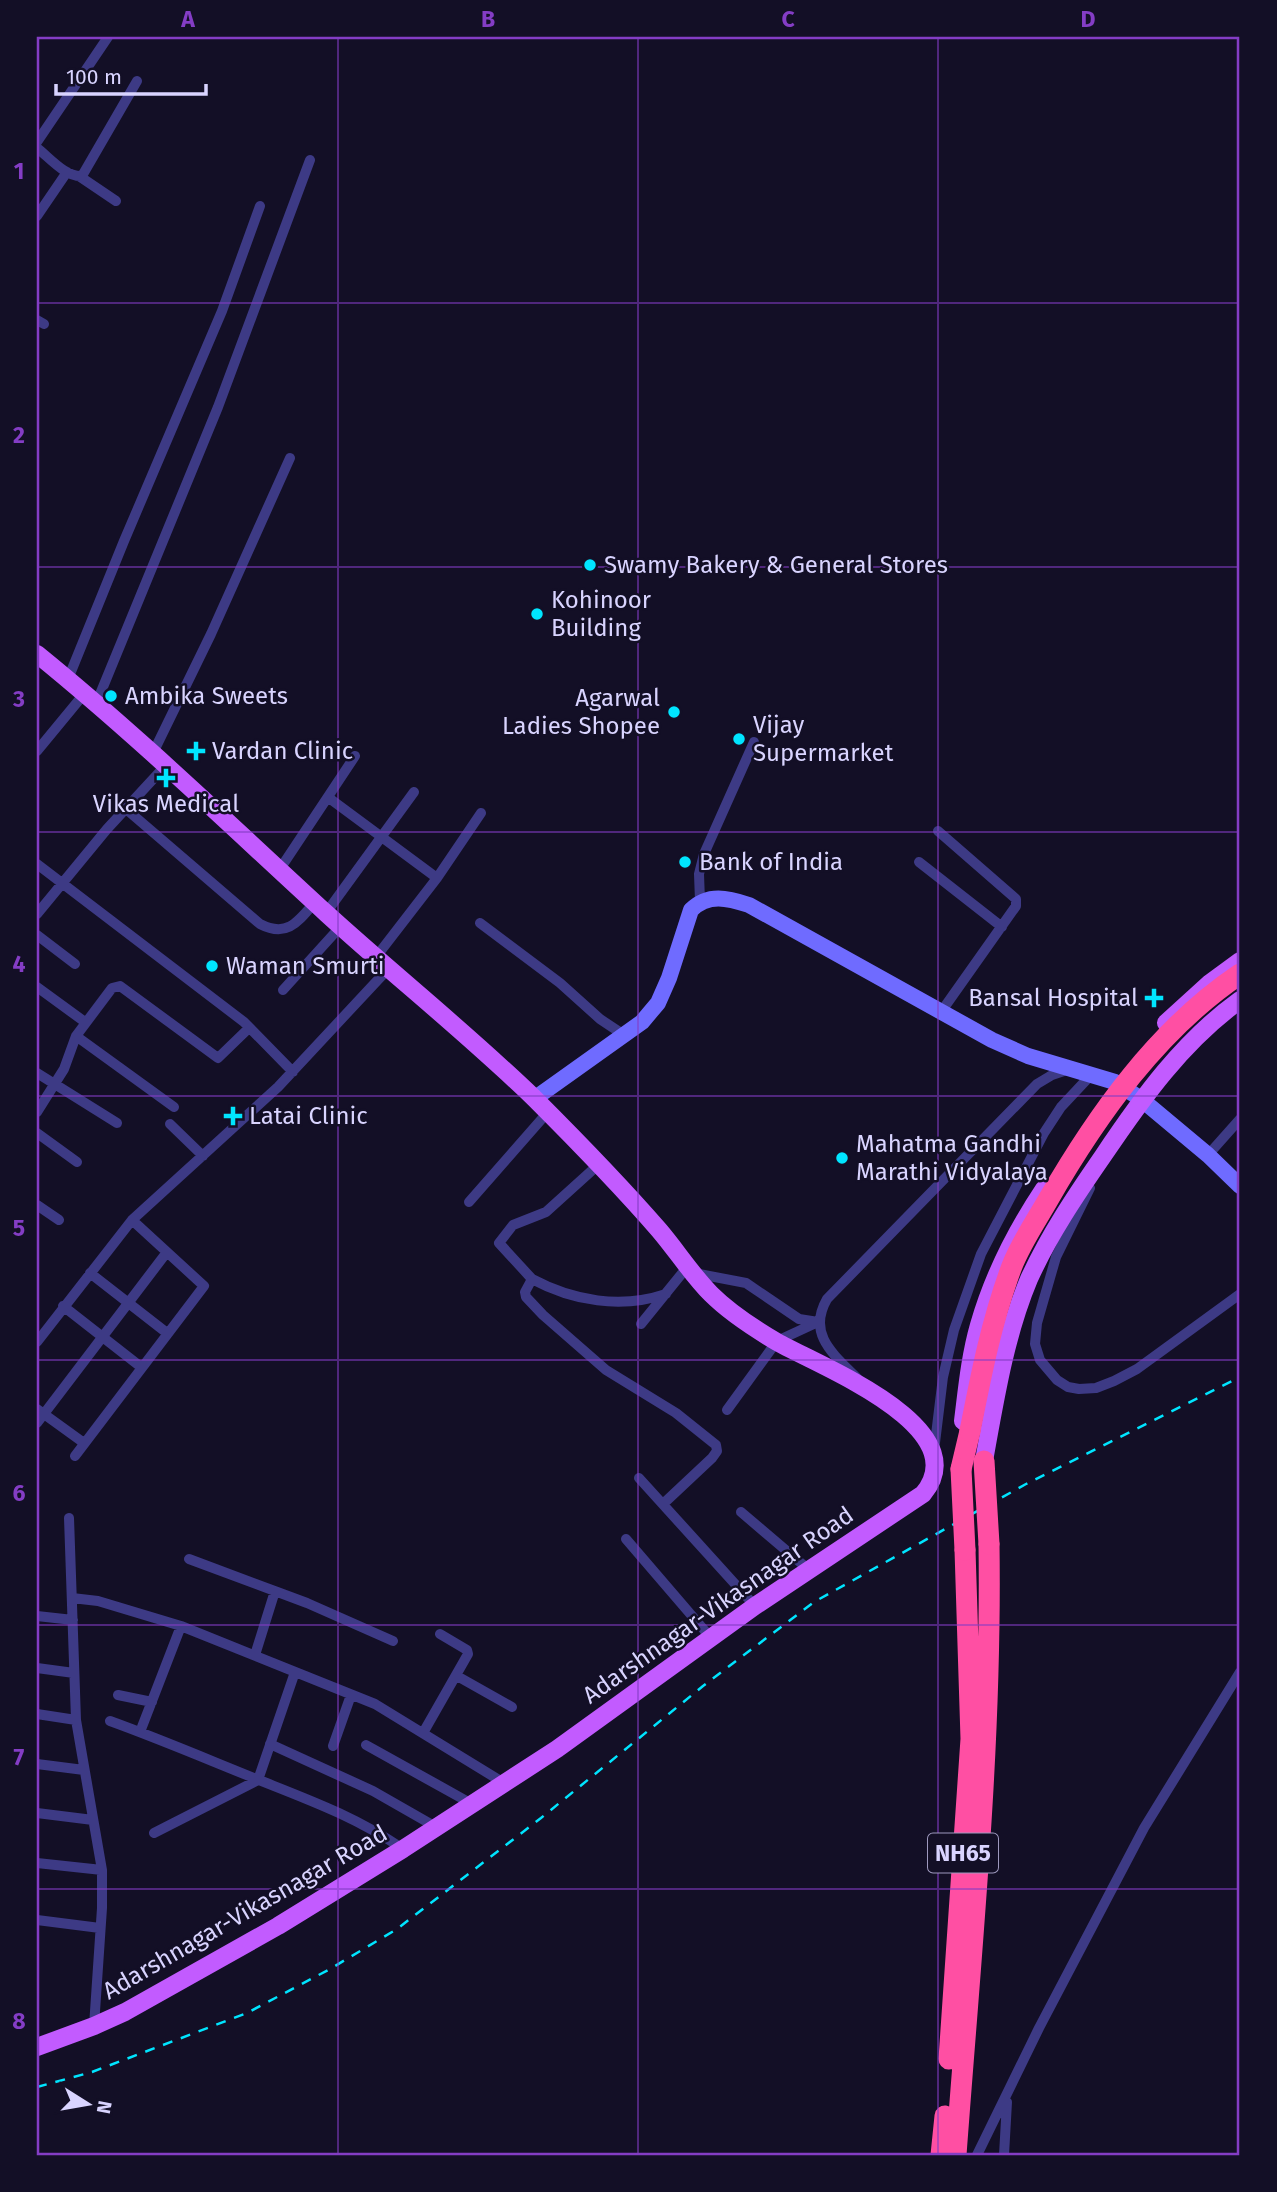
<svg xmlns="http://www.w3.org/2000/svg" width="1277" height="2192" viewBox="0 0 1277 2192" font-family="'Fira Sans',sans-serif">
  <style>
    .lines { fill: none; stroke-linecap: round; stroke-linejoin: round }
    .street { stroke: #3d3a85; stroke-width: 10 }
    .secondary { stroke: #6f6bff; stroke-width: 16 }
    .primary { stroke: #c25bff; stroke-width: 18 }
    .highway { stroke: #ff4fa3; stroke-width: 21 }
    .rail { stroke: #00e5ff; stroke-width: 2.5; stroke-dasharray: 10 9; stroke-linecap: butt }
    .highway-bridge { stroke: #ff4fa3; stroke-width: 21 }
    .grid { fill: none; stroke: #843dc5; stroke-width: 2; stroke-opacity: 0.55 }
    .poi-dot { fill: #00e5ff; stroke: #130f26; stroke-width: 2.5 }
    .labels { text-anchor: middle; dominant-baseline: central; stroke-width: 5; stroke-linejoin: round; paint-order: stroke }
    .shield { fill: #130f26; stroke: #9e99be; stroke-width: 2 }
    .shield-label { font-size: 23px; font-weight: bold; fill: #d9d4ff }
    .poi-label { font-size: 24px; fill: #d9d4ff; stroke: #130f26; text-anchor: start }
    .street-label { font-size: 24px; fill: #d9d4ff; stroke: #130f26 }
    .neatline { fill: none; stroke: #843dc5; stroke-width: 2.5 }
    .grid-label { font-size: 23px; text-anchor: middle; font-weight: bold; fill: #843dc5 }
  </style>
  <rect width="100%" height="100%" fill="#130f26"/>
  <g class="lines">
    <path class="street" d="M37 142 108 37
      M37 148C50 158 65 177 82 176L137 81
      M79 176 116 201
      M37 216 67 172
      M37 320 44 324
      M68 679 124 541 222 311 260 206
      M96 704 218 407 310 160
      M37 751 84 694
      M153 753 211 634 290 458
      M329 798 437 878
      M126 809 260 924C287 938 298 922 315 902
      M938 831 1016 899V906L941 1012
      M919 862 1002 927
      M37 864 244 1022 293 1072
      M280 869 355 756
      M700 901 699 874 704 854 754 742
      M326 913 414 792
      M37 914 107 829 166 765
      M480 923 560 983 600 1019 624 1035
      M37 935 75 964
      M376 957 437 878 481 813
      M37 987 85 1022
      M283 990 341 926
      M76 1036 174 1107
      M37 1073 117 1123
      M37 1112 64 1069 76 1036 112 988 120 986 218 1058 249 1028
      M170 1124 203 1156
      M37 1133 77 1162
      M1208 1155 1240 1119
      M598 1165 546 1212 513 1225 499 1243 532 1279 525 1292 526 1297 543 1315 606 1370 676 1413 716 1445 717 1451 712 1458 663 1504
      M1090 1188 1056 1257 1037 1323 1035 1344 1040 1360 1057 1380 1068 1387 1079 1389 1096 1388 1114 1381 1137 1369 1240 1294
      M469 1202 547 1113
      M37 1205 59 1220
      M90 1273 167 1333
      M694 1273 746 1283 799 1319 818 1322
      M532 1279C573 1301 621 1309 666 1294
      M63 1306 141 1367
      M641 1324 688 1266
      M37 1342 132 1220 278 1087 389 968
      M857 1378C833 1354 807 1334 827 1299L1037 1084 1052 1075 1067 1070
      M37 1409 84 1443
      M727 1410 777 1341 818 1322
      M37 1423 167 1252
      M934 1451 943 1377 954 1330 981 1254 1044 1133 1061 1107 1090 1076
      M75 1456 204 1286 132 1220
      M639 1478 755 1606
      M741 1512 808 1569
      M69 1518 76 1720 102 1870V1908L94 2026
      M626 1539 711 1638
      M189 1559 307 1603 393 1641
      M72 1598 98 1601 181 1626 375 1704 504 1783
      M37 1616 73 1620
      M255 1655 275 1591
      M37 1668 74 1673
      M457 1676 512 1707
      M118 1695 152 1702
      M37 1714 76 1720
      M110 1721C160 1739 209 1760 259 1780 312 1801 356 1817 403 1849
      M140 1732 181 1626
      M423 1733 468 1654 467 1650 440 1634
      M270 1744 373 1791 436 1827
      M366 1745 472 1804
      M333 1746 351 1695
      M37 1764 84 1770
      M37 1813 93 1820
      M154 1833 258 1780 295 1672
      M37 1863 102 1870
      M37 1920 100 1928
      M977 2155 1039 2028 1144 1828 1240 1672
      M1004 2155 1007 2102"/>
    <path class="secondary" d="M534 1099 642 1022 658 1003 669 978 691 910C708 893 728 898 749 905L992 1040 1028 1056 1115 1082 1141 1099 1208 1155 1240 1186"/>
    <path class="primary" d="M37 654C138 736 231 826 327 914 395 976 468 1034 534 1098 577 1141 620 1185 659 1230 677 1251 692 1275 711 1294 729 1312 755 1329 777 1342 817 1365 979 1427 923 1494L755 1606 557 1749 403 1849 278 1926 125 2012 94 2026 37 2047
      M1166 1023 1210 983 1240 961
      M963 1421C967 1389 970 1356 979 1325 993 1276 1016 1231 1044 1189
      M984 1461C995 1400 1005 1336 1029 1279 1049 1235 1076 1195 1103 1156 1142 1098 1183 1041 1240 1000"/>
    <path class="highway" d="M961 1469 970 1431
      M949 2059 971 1739 965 1550
      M941 2155 945 2116
      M956 2155C971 1951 992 1748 989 1544"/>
    <path class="rail" d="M37 2087 92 2072 247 2013 330 1969 397 1929 541 1818 703 1686 814 1602 1026 1484 1240 1377"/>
    <path class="highway-bridge" d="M970 1431C981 1375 992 1319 1012 1266 1021 1243 1036 1221 1048 1200 1097 1115 1158 1029 1240 974
      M984 1461 989 1544
      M961 1469 965 1550"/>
  </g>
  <path class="grid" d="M338 37V2155M638 37V2155M938 37V2155M37 303H1240M37 567H1240M37 832H1240M37 1096H1240M37 1360H1240M37 1625H1240M37 1889H1240"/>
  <g class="poi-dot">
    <circle cx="590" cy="565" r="7"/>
    <circle cx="537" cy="614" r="7"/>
    <circle cx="111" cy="696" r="7"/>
    <circle cx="674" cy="712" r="7"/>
    <circle cx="739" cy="739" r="7"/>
    <path d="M192.5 740.5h7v7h7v7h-7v7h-7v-7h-7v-7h7z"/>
    <path d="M162.5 767.5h7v7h7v7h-7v7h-7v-7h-7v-7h7z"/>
    <circle cx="685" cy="862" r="7"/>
    <circle cx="212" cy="966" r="7"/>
    <path d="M1150.5 987.5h7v7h7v7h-7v7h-7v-7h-7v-7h7z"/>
    <path d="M229.5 1105.5h7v7h7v7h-7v7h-7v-7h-7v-7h7z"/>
    <circle cx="842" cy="1158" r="7"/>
  </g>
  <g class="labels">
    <rect class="shield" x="928" y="1833.5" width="70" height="39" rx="5"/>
    <g class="shield-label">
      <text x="963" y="1853">NH65</text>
    </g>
    <g class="poi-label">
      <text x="604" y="565">Swamy Bakery &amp; General Stores</text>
      <text x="551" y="600">Kohinoor<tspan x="551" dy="28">Building</tspan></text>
      <text x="125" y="696">Ambika Sweets</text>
      <text x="660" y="698" text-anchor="end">Agarwal<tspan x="660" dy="28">Ladies Shopee</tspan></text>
      <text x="753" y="725">Vijay<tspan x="753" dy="28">Supermarket</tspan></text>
      <text x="212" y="751">Vardan Clinic</text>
      <text x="166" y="804" text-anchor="middle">Vikas Medical</text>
      <text x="699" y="862">Bank of India</text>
      <text x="226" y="966">Waman Smurti</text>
      <text x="1138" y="998" text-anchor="end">Bansal Hospital</text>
      <text x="249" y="1116">Latai Clinic</text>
      <text x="856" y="1144">Mahatma Gandhi<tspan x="856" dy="28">Marathi Vidyalaya</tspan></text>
    </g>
    <g class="street-label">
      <text transform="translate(718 1605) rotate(-35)">Adarshnagar-Vikasnagar Road</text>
      <text transform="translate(245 1912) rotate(-30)">Adarshnagar-Vikasnagar Road</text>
    </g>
  </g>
  <rect width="1277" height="2192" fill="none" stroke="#130f26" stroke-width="77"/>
  <g transform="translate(88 2104) rotate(101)" stroke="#130f26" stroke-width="5" paint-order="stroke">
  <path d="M0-5L12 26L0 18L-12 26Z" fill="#d9d4ff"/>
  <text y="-10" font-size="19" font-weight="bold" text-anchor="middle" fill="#d9d4ff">N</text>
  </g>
  <path d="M56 84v10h150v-10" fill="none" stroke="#d9d4ff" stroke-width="3.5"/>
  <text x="66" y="84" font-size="21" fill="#d9d4ff" stroke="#130f26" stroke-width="5" paint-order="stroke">100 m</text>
  <rect x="38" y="38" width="1200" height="2116" class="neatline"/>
  <g class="grid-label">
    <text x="188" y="27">A</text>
    <text x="488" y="27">B</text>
    <text x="788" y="27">C</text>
    <text x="1088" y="27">D</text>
    <text x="19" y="179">1</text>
    <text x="19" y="443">2</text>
    <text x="19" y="707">3</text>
    <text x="19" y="972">4</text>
    <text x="19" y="1236">5</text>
    <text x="19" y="1501">6</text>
    <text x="19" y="1765">7</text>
    <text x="19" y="2029">8</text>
  </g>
</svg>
